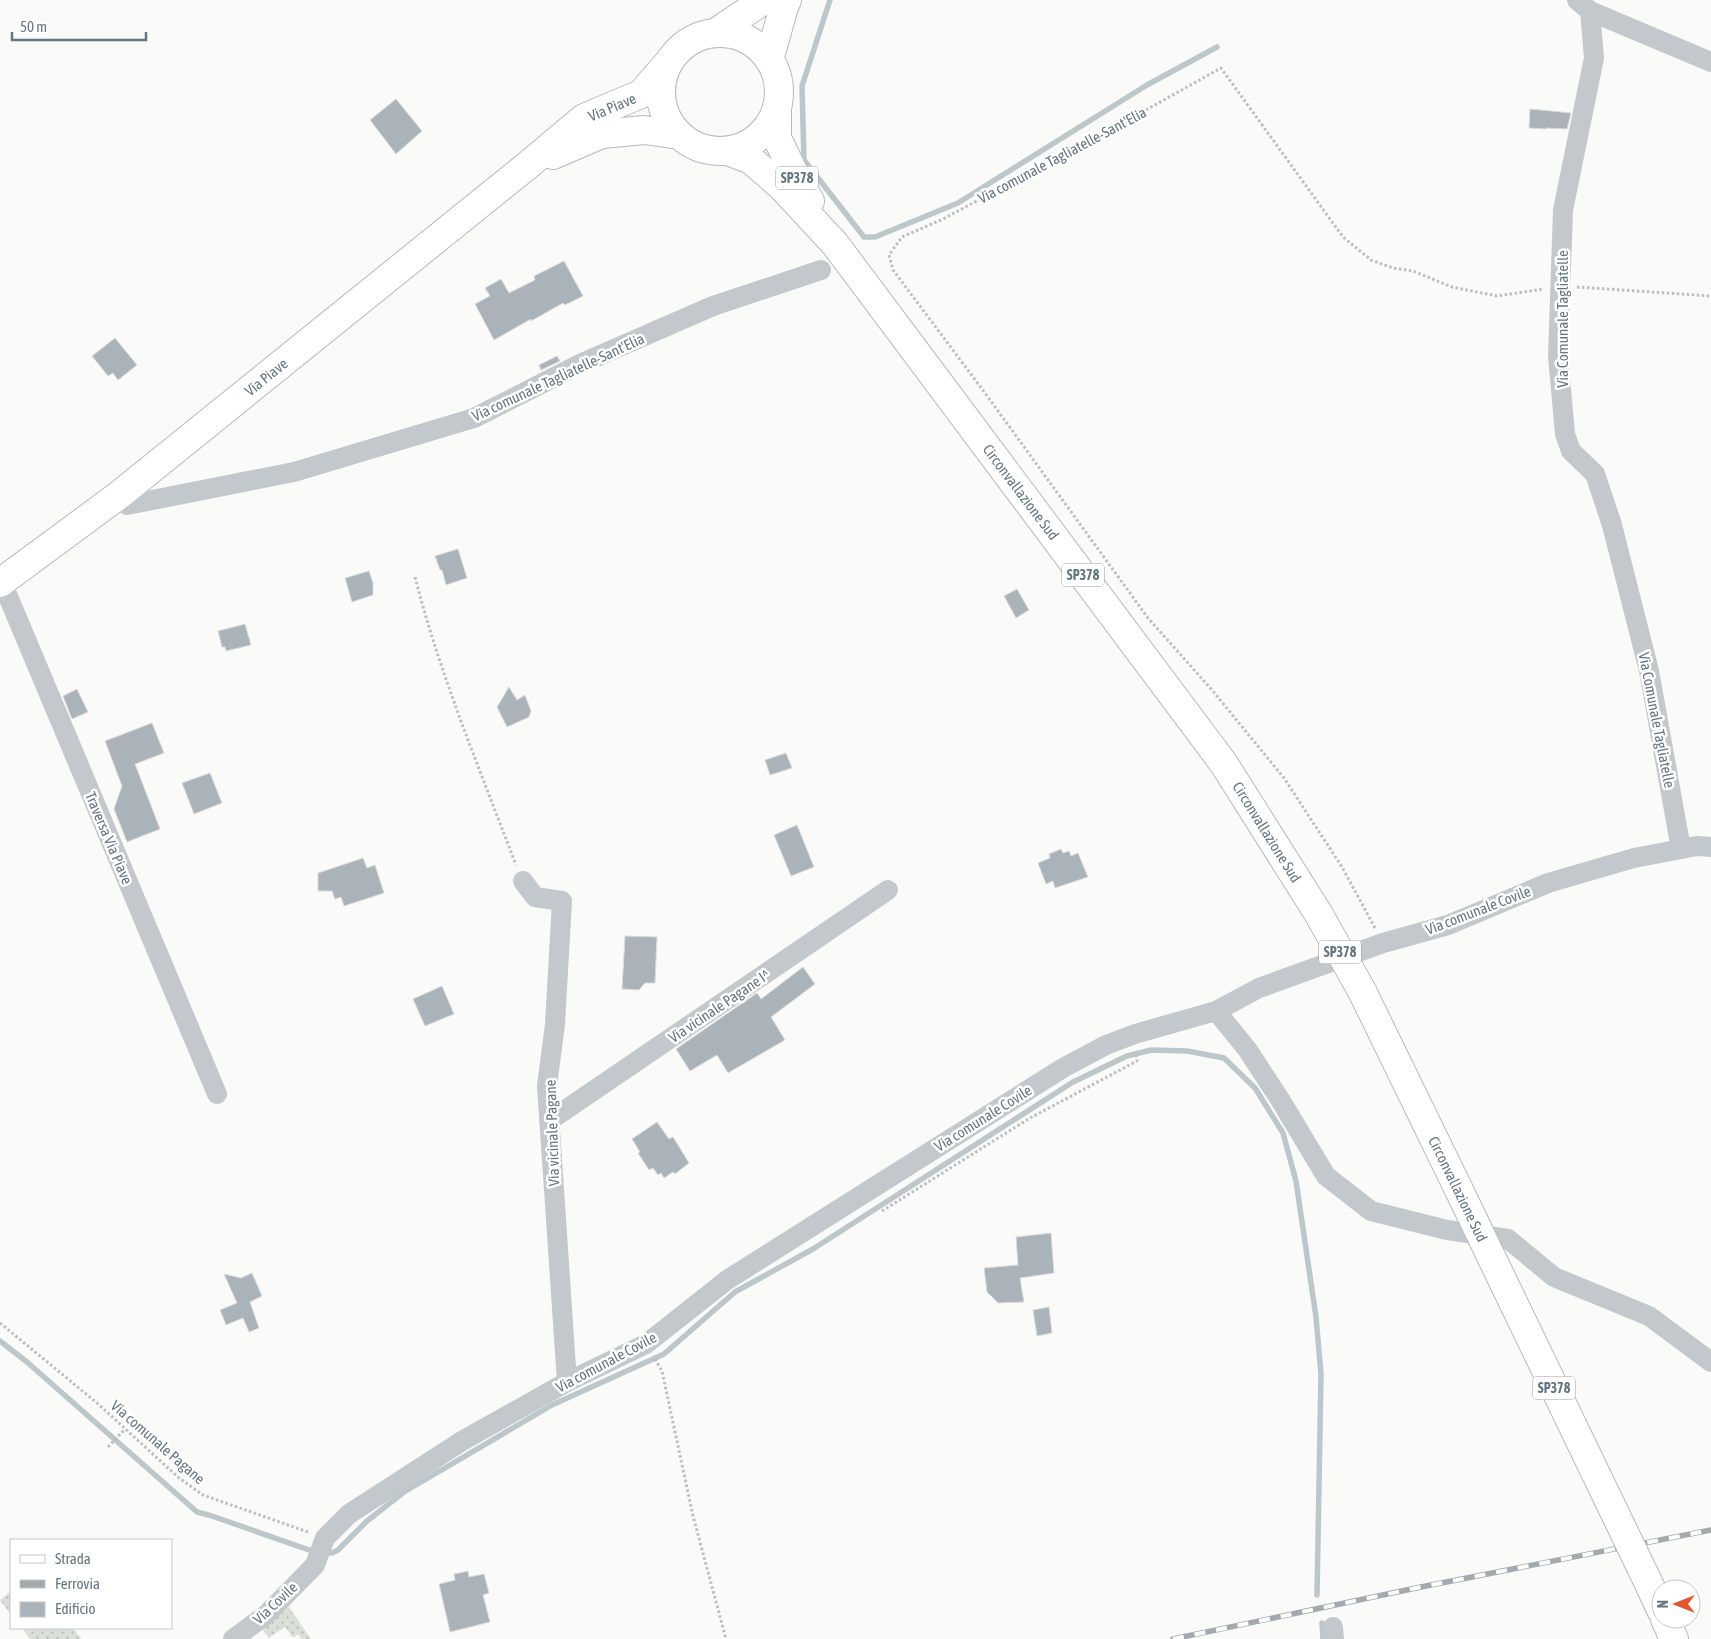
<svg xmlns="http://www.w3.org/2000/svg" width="1711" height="1639" viewBox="0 0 1711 1639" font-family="'Asap Condensed',sans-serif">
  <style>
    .park { fill: url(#park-dots) }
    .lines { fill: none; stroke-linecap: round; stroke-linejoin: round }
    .stream { stroke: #bbc7cb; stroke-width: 5.5 }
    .building { fill: #aab3b9; stroke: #dcdcda }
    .secondary-casing { stroke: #b3babf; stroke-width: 30 }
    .primary-casing { stroke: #b5babe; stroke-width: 30 }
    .path { stroke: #bbbfc2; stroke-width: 3; stroke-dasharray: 2.5 2.5; stroke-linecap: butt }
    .street { stroke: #c3c8cc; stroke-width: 20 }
    .secondary { stroke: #fff; stroke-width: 28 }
    .primary { stroke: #fff; stroke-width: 28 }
    .rail-casing { stroke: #a2aab0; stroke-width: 5.5 }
    .rail { stroke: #fff; stroke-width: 4; stroke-dasharray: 11; stroke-linecap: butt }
    .primary-bridge-casing { stroke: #b5babe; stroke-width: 30; stroke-linecap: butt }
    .primary-bridge { stroke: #fff; stroke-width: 28 }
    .labels { text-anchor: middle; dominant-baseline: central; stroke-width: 5; stroke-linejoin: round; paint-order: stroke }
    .shield { fill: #fff; stroke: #939fa8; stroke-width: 1 }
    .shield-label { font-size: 14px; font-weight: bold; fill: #657683 }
    .street-label { font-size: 15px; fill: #657683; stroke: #fff }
  </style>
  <defs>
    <pattern id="park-dots" width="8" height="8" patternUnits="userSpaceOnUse" patternTransform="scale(1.25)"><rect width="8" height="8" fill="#dadfd7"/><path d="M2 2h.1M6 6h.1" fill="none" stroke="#b4b9b4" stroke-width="1.8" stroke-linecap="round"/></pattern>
  </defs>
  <rect width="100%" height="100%" fill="#fafaf8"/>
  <path class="park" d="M11 1591V1615L0 1600Z
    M289 1607 311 1639H301L298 1634 293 1638 285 1627 269 1638 262 1629Z
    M22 1628H73L81 1639H30Z"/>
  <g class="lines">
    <path class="stream" d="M830 0 802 86 804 160 864 237H875L958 203 1147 85 1217 47
      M0 1341 27 1362 197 1512 212 1516 309 1550 332 1553 338 1550 367 1521 404 1492 552 1405 664 1354 735 1292 813 1249 1073 1082 1127 1056 1151 1050 1187 1051 1224 1058 1255 1088 1283 1133 1296 1181 1316 1317 1321 1374 1317 1595
      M1322 1623 1323 1639"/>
  </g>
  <path class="building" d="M396 99 422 131 396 154 370 120Z
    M1530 109 1571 113 1567 129 1546 128V129L1529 128Z
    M564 261 583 296 565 305 563 303 531 321V319L494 340 475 304 490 296 485 288 501 279 509 293 535 280 534 276Z
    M115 338 137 365 118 380 113 373 108 376 92 356Z
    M557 356 560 361 541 370 539 365Z
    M458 549 467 578 446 585 442 570H440L435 556Z
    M369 571 373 583V595L352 602 345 578Z
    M1017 589 1029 610 1016 618 1004 596Z
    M245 624 251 645 226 651 225 647H222L218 631Z
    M509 687 517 700 525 695 531 711 529 717 507 727 497 707Z
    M77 689 88 712 72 719 63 696Z
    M152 723 164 753 135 764 160 829 127 842 114 809 122 786 105 741Z
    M786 753 792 768 770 775 765 760Z
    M210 773 222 803 194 814 182 783Z
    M797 825 814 867 791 876 774 835Z
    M1061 849 1063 853 1069 851 1071 856 1078 853 1088 877 1055 888 1053 881 1046 884 1038 863 1050 858 1049 854Z
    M363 858 367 868 375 865 384 893 344 906 341 897 335 899 332 891H318V873Z
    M625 936 657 937 655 983H645L639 990 622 989Z
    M803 967 815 984 771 1017 785 1040 728 1073 717 1055 690 1071 676 1049 757 993 761 999Z
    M442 986 454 1014 425 1026 413 999Z
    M657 1122 669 1139 673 1137 689 1163 675 1174 673 1172 664 1178 661 1173 658 1175 653 1168 649 1170 638 1153 640 1152 632 1139Z
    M1051 1233 1054 1273 1020 1278 1024 1302 998 1303 987 1292 984 1268 1018 1265 1016 1237Z
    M252 1273 262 1296 250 1302 259 1328 249 1332 243 1318 226 1325 220 1310 237 1303 224 1274 241 1278Z
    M1049 1307 1052 1333 1037 1336 1033 1310Z
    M468 1571 469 1577 484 1574 489 1593 483 1595 490 1622 450 1632 439 1584 455 1580 454 1574Z"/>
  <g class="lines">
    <g class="secondary-casing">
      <path id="secondary" d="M715 33 764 0
        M661 92a59 59 0 1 1 118 0a59 59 0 1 1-118 0Z
        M769 60 784 7 787 0
        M553 155 602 134 644 130 679 135
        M0 583 119 495 528 165 584 118 641 94 668 63"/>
    </g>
    <g class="primary-casing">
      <path id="primary" d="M777 107V138L793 171 810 201
        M728 151 751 160 781 186 835 244 1224 764 1318 913
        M1362 991 1459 1190
        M1650 1586 1661 1610
        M1665 1619 1674 1639"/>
    </g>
    <path class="path" d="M1577 287 1711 296
      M415 577C440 675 480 770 516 865
      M1375 928 1342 867 1284 778 1212 690 1148 618 985 393 893 270 889 255 902 237 943 219 1112 129 1221 68 1343 237 1371 260 1393 268 1413 271 1452 287 1497 296 1544 289
      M882 1211 1030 1118 1137 1061 1136 1052
      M0 1323 97 1403 179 1478 203 1495 308 1532
      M655 1359 662 1371 693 1516 726 1639
      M108 1447 125 1429"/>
    <path class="street" d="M1577 0 1590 11 1711 62
      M1590 11 1594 58 1563 210 1558 356 1565 434 1571 451 1595 474 1612 525 1649 671 1681 849
      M119 495 127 505 294 472 474 418 580 364 713 306 821 270
      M2 582 217 1094
      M523 881 535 897 562 901 555 1024 547 1086 567 1382
      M1216 1011 1247 1049 1281 1101 1326 1176 1371 1211 1447 1230 1508 1239 1554 1277 1649 1316 1711 1362
      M549 1121 888 890
      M1333 1627 1334 1639
      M233 1639 267 1614 315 1565 325 1538 349 1514 462 1441 567 1382 646 1344 727 1280 1063 1068 1106 1045 1135 1034 1216 1011 1259 988 1383 943 1448 925 1548 883 1634 858 1697 846 1711 847"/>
    <use href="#secondary" class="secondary"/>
    <use href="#primary" class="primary"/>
    <g class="rail-casing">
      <path id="rail" d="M1173 1639 1421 1587 1711 1530"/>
    </g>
    <use href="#rail" class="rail"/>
    <g class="primary-bridge-casing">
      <path id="primary-bridge" d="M1318 913 1362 991
        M1459 1190 1650 1586"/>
    </g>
    <use href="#primary-bridge" class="primary-bridge"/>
  </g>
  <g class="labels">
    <g class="shield">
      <rect x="776" y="166.5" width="42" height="23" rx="4"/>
      <rect x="1062" y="563.5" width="42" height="23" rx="4"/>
      <rect x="1319" y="940.5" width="42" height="23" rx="4"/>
      <rect x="1533" y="1376.5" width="42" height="23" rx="4"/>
    </g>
    <g class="shield-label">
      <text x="797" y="178">SP378</text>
      <text x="1083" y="575">SP378</text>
      <text x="1340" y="952">SP378</text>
      <text x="1554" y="1388">SP378</text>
    </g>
    <g class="street-label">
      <text transform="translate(612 107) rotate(-23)">Via Piave</text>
      <text transform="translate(1062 155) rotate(-28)">Via comunale Tagliatelle-Sant'Elia</text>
      <text transform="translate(1562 319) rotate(-90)">Via Comunale Tagliatelle</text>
      <text transform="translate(266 377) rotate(-39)">Via Piave</text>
      <text transform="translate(558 377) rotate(-25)">Via comunale Tagliatelle-Sant'Elia</text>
      <text transform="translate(1021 492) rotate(53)">Circonvallazione Sud</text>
      <text transform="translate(1657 720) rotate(79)">Via Comunale Tagliatelle</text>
      <text transform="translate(1267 832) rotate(58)">Circonvallazione Sud</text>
      <text transform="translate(109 838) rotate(67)">Traversa Via Piave</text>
      <text transform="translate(1478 910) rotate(-21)">Via comunale Covile</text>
      <text transform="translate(719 1006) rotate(-34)">Via vicinale Pagane I^</text>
      <text transform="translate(983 1118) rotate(-32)">Via comunale Covile</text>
      <text transform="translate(552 1133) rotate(-92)">Via vicinale Pagane</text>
      <text transform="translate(1458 1189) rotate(64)">Circonvallazione Sud</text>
      <text transform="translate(606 1362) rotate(-28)">Via comunale Covile</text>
      <text transform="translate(158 1442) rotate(41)">Via comunale Pagane</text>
      <text transform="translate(275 1603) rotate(-43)">Via Covile</text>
    </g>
  </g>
  <rect x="10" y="1539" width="162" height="90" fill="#ffffff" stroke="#c1c8cd"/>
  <rect x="20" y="1555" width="25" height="8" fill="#ffffff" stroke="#c1c8cd"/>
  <text x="55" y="1564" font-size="15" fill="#657683">Strada</text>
  <rect x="20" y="1580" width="25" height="8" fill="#a2aab0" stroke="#c1c8cd"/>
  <text x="55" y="1589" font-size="15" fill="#657683">Ferrovia</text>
  <rect x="20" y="1602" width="25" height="15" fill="#aab3b9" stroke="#c1c8cd"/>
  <text x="55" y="1614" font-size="15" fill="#657683">Edificio</text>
  <g transform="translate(1676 1604) rotate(270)"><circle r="24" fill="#ffffff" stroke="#c1c8cd"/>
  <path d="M0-4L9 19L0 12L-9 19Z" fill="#e4572e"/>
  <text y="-8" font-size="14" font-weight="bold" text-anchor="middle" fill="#657683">N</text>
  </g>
  <path d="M12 32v8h134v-8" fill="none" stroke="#657683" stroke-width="2.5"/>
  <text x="20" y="32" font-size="15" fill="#657683" stroke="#ffffff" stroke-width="4" paint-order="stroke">50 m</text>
</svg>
